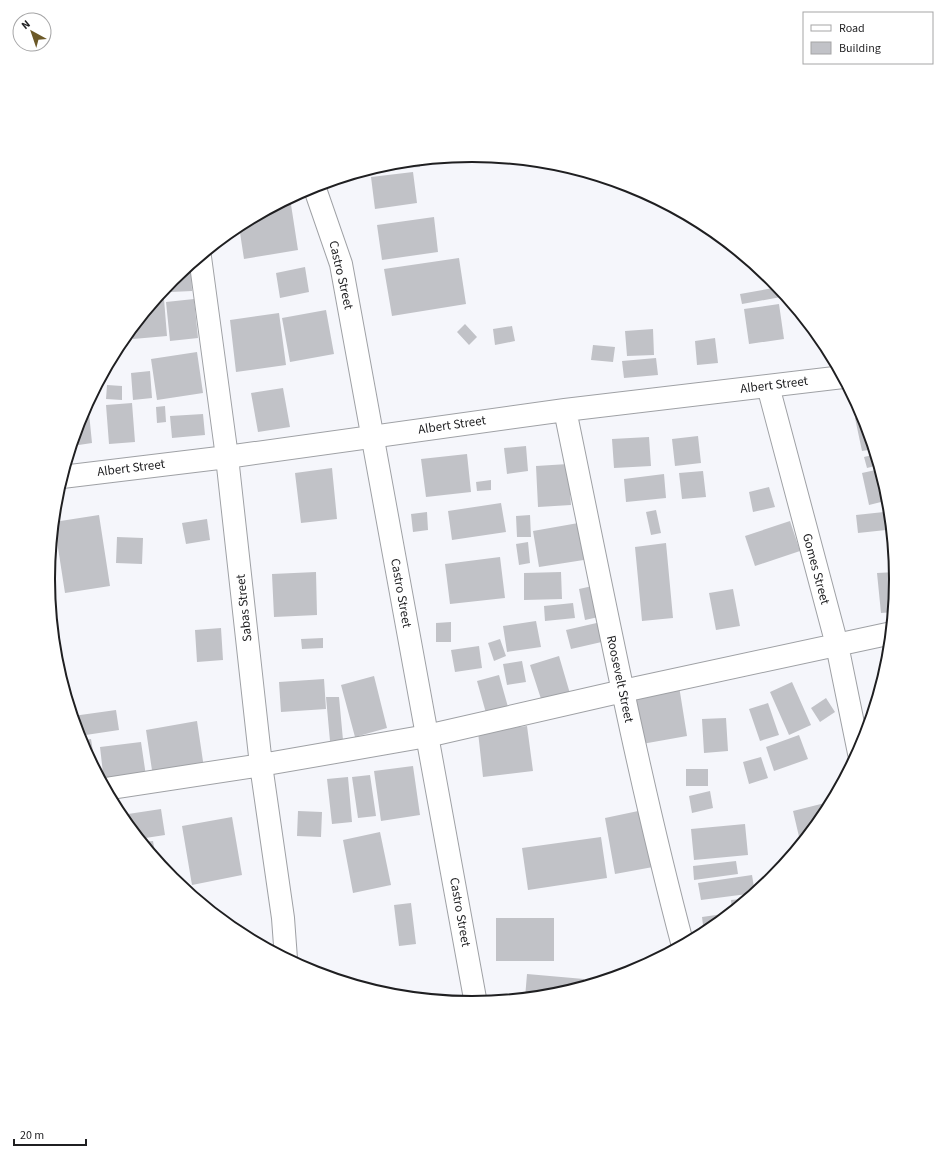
<svg xmlns="http://www.w3.org/2000/svg" width="945" height="1159" viewBox="0 0 945 1159" font-family="'Source Sans 3',sans-serif">
  <style>
    .building { fill: #c1c2c7 }
    .lines { fill: none; stroke-linecap: round; stroke-linejoin: round }
    .street-casing { stroke: #9fa1a5; stroke-width: 24 }
    .secondary-casing { stroke: #9fa1a5; stroke-width: 24 }
    .street { stroke: #fff; stroke-width: 22 }
    .secondary { stroke: #fff; stroke-width: 22 }
    .labels { text-anchor: middle; dominant-baseline: central; stroke-width: 3; stroke-linejoin: round; paint-order: stroke }
    .street-label { font-size: 13px; fill: #1f1f21; stroke: #fff }
    .rim { fill: none; stroke: #1f1f21; stroke-width: 2 }
  </style>
  <rect width="100%" height="100%" fill="#f5f6fb"/>
  <path class="building" d="M420 160V167L370 170 390 163Z
    M413 172 417 203 375 209 371 177Z
    M290 198 298 250 244 259 239 226Z
    M434 217 438 252 382 260 377 225Z
    M459 258 466 304 392 316 384 269Z
    M191 264 192 291 171 292 170 282Z
    M305 267 309 292 280 298 276 273Z
    M167 286 168 294 160 295Z
    M779 287 781 297 742 304 740 294Z
    M164 299 167 336 133 339 132 328 155 300Z
    M194 299 198 338 170 341 166 302Z
    M779 304 784 339 749 344 744 309Z
    M326 310 334 354 290 362 282 318Z
    M279 313 286 365 236 372 230 320Z
    M465 324 477 337 469 345 457 332Z
    M512 326 515 341 495 345 493 329Z
    M653 329 654 355 627 356 625 331Z
    M715 338 718 363 697 365 695 341Z
    M593 345 615 347 613 362 591 360Z
    M197 352 203 393 157 400 151 359Z
    M656 358 658 375 624 378 622 361Z
    M150 371 152 398 133 400 131 373Z
    M107 385 122 386V400L106 399Z
    M283 388 290 427 258 432 251 393Z
    M132 403 135 442 109 444 106 405Z
    M165 406 166 422 157 423 156 407Z
    M89 413 92 443 72 446 82 414Z
    M203 414 205 435 172 438 170 416Z
    M864 416 874 449 862 451 855 418Z
    M698 436 701 463 675 466 672 439Z
    M649 437 651 466 614 468 612 439Z
    M526 446 528 471 507 474 504 448Z
    M467 454 471 492 426 497 421 459Z
    M876 454 879 465 867 468 864 457Z
    M568 464 571 505 538 507 536 466Z
    M332 468 337 519 301 523 295 473Z
    M880 469 889 500 869 505 862 473Z
    M703 471 706 497 682 499 679 473Z
    M664 474 666 498 626 502 624 479Z
    M491 480V490L477 491 476 482Z
    M769 487 775 507 753 512 749 492Z
    M501 503 506 532 452 540 448 511Z
    M656 510 661 533 651 535 646 512Z
    M427 512 428 530 413 532 411 514Z
    M884 512 886 530 858 533 856 515Z
    M99 515 110 586 65 593 54 522Z
    M530 515 531 537H517L516 516Z
    M207 519 210 540 186 544 182 523Z
    M790 521 800 551 755 566 745 536Z
    M584 522 590 559 539 567 533 531Z
    M117 537 143 538 142 564 116 563Z
    M528 542 530 563 519 565 516 544Z
    M666 543 673 618 642 621 635 547Z
    M500 557 505 598 450 604 445 564Z
    M316 572 317 615 274 617 272 574Z
    M561 572 562 599 524 600V573Z
    M896 572 897 580 894 612 881 613 877 573Z
    M597 585 603 616 585 620 579 589Z
    M733 589 740 626 716 630 709 593Z
    M573 603 575 618 545 621 544 606Z
    M536 621 541 647 507 652 503 626Z
    M451 622V642H436V623Z
    M601 622 606 641 571 649 566 630Z
    M221 628 223 660 197 662 195 630Z
    M323 638V648L302 649 301 639Z
    M500 639 506 656 494 661 488 643Z
    M479 646 482 668 455 672 451 650Z
    M559 656 571 697 543 705 530 665Z
    M522 661 526 682 507 685 503 664Z
    M499 675 508 707 486 713 477 681Z
    M374 676 387 728 355 737 341 685Z
    M324 679 326 709 281 712 279 682Z
    M792 682 811 725 789 735 770 692Z
    M679 686 687 736 642 744 634 693Z
    M326 697H339L343 740 330 741Z
    M826 698 835 712 820 722 811 708Z
    M768 703 779 735 760 741 749 709Z
    M116 710 119 730 79 736 73 716Z
    M726 718 728 751 704 753 702 719Z
    M197 721 204 768 153 777 146 730Z
    M527 726 533 771 483 777 478 732Z
    M799 735 808 759 774 771 766 747Z
    M91 739 96 771 80 741Z
    M141 742 146 776 104 782 100 747Z
    M761 757 768 778 749 784 743 762Z
    M413 766 420 815 381 821 374 771Z
    M686 769H708V786H686Z
    M370 775 376 816 358 818 352 777Z
    M348 777 352 822 332 824 327 779Z
    M710 791 713 808 692 813 689 796Z
    M833 801 825 816 801 845 793 811Z
    M161 809 165 835 139 839 131 829 128 814Z
    M643 810 653 867 615 874 605 818Z
    M298 811 322 812 321 837 297 836Z
    M232 817 242 875 192 885 182 826Z
    M745 824 748 855 694 860 691 829Z
    M380 832 391 885 353 893 343 840Z
    M601 837 607 878 528 890 522 848Z
    M153 841 156 859 142 842Z
    M736 861 738 874 694 880 693 866Z
    M779 872 773 880 767 884 765 874Z
    M752 875 755 893 701 900 698 883Z
    M751 898 738 908 732 913 731 900Z
    M411 903 416 944 399 946 394 905Z
    M723 914V920L709 932 704 933 702 917Z
    M496 918H554V961H496Z
    M527 974 584 979 583 987 555 996 525 998Z
    M443 997 444 1001 426 999Z"/>
  <g class="lines">
    <g class="street-casing">
      <path id="street" d="M200 257 227 457 261 765 283 918 286 959
        M768 386 837 645 859 753
        M565 410C602 589 636 769 683 946
        M62 477 227 457 565 410 843 377
        M105 789 261 765 427 736 623 691 892 633"/>
    </g>
    <g class="secondary-casing">
      <path id="secondary" d="M314 186 341 264 476 1004"/>
    </g>
    <use href="#street" class="street"/>
    <use href="#secondary" class="secondary"/>
  </g>
  <g class="labels">
    <g class="street-label">
      <text transform="translate(341 275) rotate(77)">Castro Street</text>
      <text transform="translate(774 385) rotate(-7)">Albert Street</text>
      <text transform="translate(452 425) rotate(-8)">Albert Street</text>
      <text transform="translate(131 468) rotate(-7)">Albert Street</text>
      <text transform="translate(816 569) rotate(75)">Gomes Street</text>
      <text transform="translate(401 593) rotate(80)">Castro Street</text>
      <text transform="translate(244 608) rotate(-96)">Sabas Street</text>
      <text transform="translate(620 679) rotate(78)">Roosevelt Street</text>
      <text transform="translate(460 912) rotate(80)">Castro Street</text>
    </g>
  </g>
  <path d="M0 0H945V1159H0ZM55 579a417 417 0 1 1 834 0a417 417 0 1 1-834 0Z" fill="#fff" fill-rule="evenodd"/>
  <path class="rim" d="M55 579a417 417 0 1 1 834 0a417 417 0 1 1-834 0Z"/>
  <rect x="803" y="12" width="130" height="52" fill="#ffffff" stroke="#a5a5a6"/>
  <rect x="811" y="25" width="20" height="6" fill="#ffffff" stroke="#a5a5a6"/>
  <text x="839" y="32" font-size="12" fill="#1f1f21">Road</text>
  <rect x="811" y="42" width="20" height="12" fill="#c1c2c7" stroke="#a5a5a6"/>
  <text x="839" y="52" font-size="12" fill="#1f1f21">Building</text>
  <g transform="translate(32 32) rotate(320)"><circle r="19" fill="#ffffff" stroke="#a5a5a6"/>
  <path d="M0-3L7 15L0 10L-7 15Z" fill="#6c5928"/>
  <text y="-6" font-size="11" font-weight="bold" text-anchor="middle" fill="#1f1f21">N</text>
  </g>
  <path d="M14 1139v6h72v-6" fill="none" stroke="#1f1f21" stroke-width="2"/>
  <text x="20" y="1139" font-size="12" fill="#1f1f21" stroke="#ffffff" stroke-width="3" paint-order="stroke">20 m</text>
</svg>
